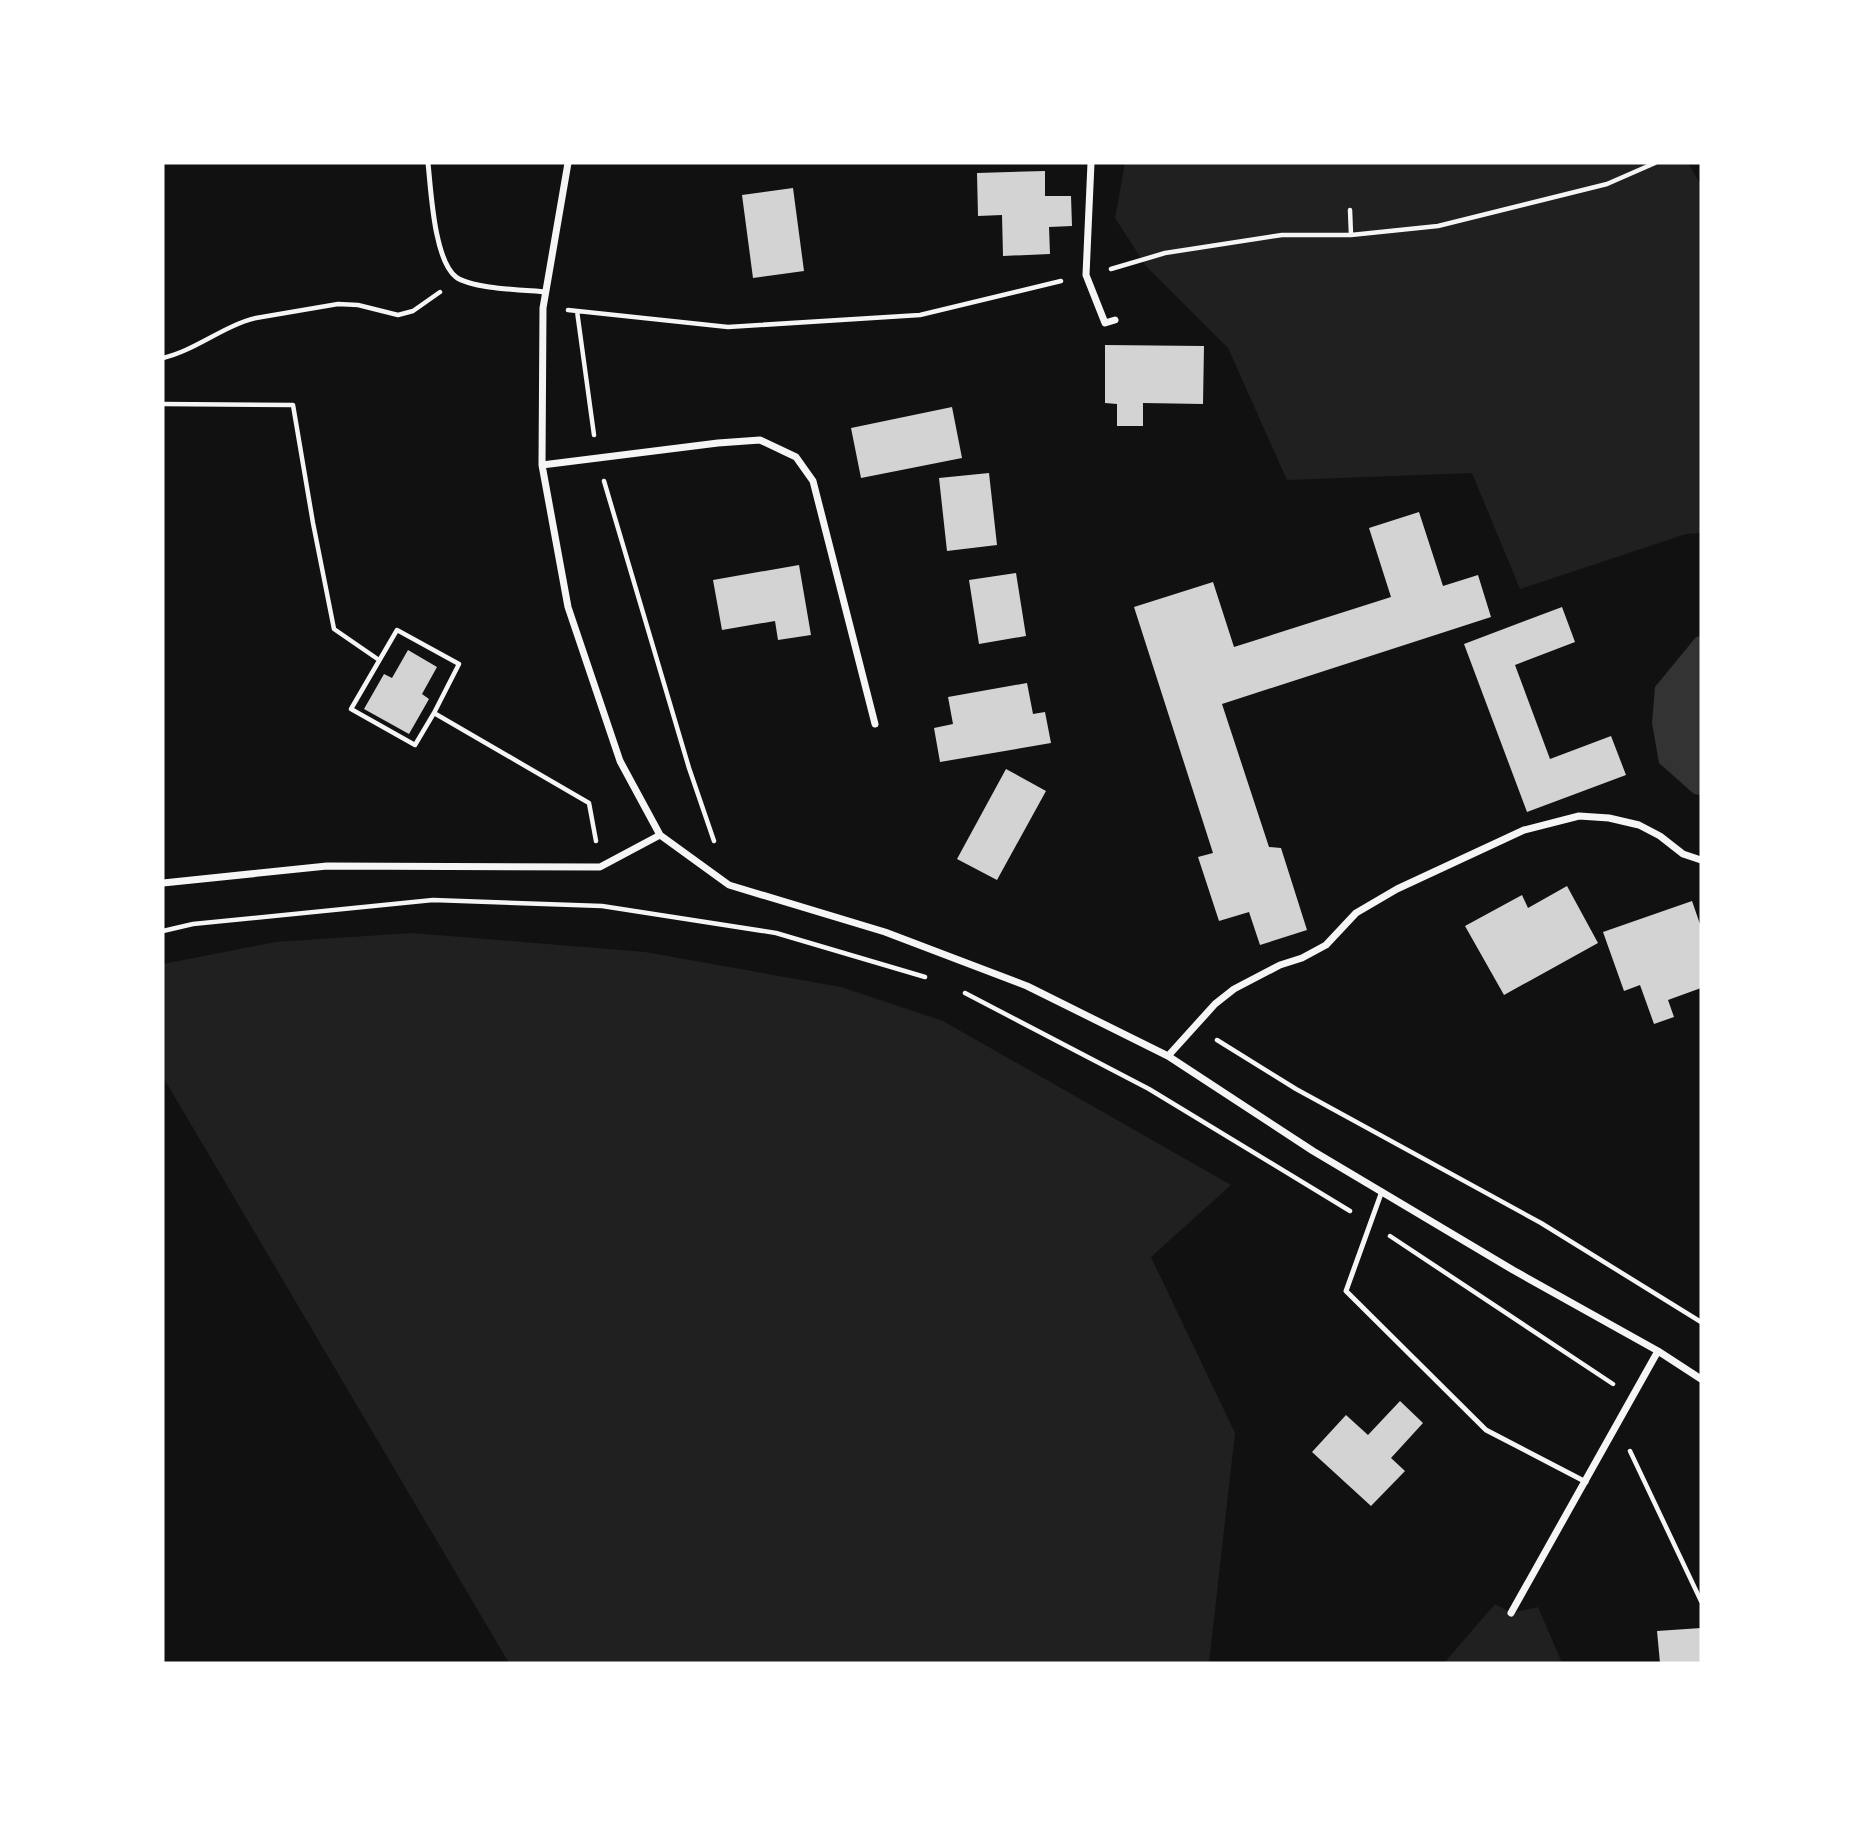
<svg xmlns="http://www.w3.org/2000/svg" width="1864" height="1826" viewBox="0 0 1864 1826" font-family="'Roboto Serif',serif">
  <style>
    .green { fill: #202020 }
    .water { fill: #333 }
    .building { fill: #d3d3d3 }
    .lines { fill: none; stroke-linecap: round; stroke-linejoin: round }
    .path { stroke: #f5f5f5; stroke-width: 4.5 }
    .service { stroke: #f5f5f5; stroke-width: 5 }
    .minor { stroke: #f5f5f5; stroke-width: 7 }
  </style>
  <rect width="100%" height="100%" fill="#111"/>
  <path class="green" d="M1125 163H1688L1701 185V533L1686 534 1520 589 1472 473 1287 480 1228 348 1146 266 1115 218Z
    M412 933 645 952 841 987 943 1021 1231 1185 1151 1257 1235 1433 1209 1663H509L163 1077V964L275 942Z
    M1495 1604 1511 1613 1538 1607 1562 1663H1444Z"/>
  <path class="water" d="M1701 636V795L1694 794 1659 763 1652 723 1655 687 1696 637Z"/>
  <path class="building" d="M1045 171V196H1071L1072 226 1049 227 1050 254 1003 256 1002 215 978 216 977 173Z
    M793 188 804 271 753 278 742 195Z
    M1105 345 1204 346 1203 404 1143 403V426H1117V404L1105 403Z
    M952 407 962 458 861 478 851 428Z
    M989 473 997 545 947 551 939 478Z
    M1419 512 1443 586 1478 575 1491 617 1222 704 1269 847 1281 848 1307 930 1260 945 1249 912 1219 921 1198 857 1213 853 1134 607 1213 582 1234 647 1391 597 1369 528Z
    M799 565 811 635 778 640 775 621 722 630 713 580Z
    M1016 573 1026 636 979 644 969 580Z
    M1562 607 1575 642 1515 665 1550 759 1611 736 1626 775 1527 812 1464 644Z
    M408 650 437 667 422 694 429 699 409 734 364 709 384 674 392 678Z
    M1027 683 1033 714 1045 712 1051 743 940 762 934 728 953 724 948 697Z
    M1006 769 1046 791 997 880 957 859Z
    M1567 886 1598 943 1504 995 1465 926 1522 895 1528 908Z
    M1692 901 1701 927V988L1668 1000 1674 1017 1654 1024 1640 985 1624 991 1603 932Z
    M1400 1401 1423 1423 1391 1458 1405 1471 1371 1506 1312 1452 1346 1415 1368 1435Z
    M1701 1628V1663H1660L1657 1631Z"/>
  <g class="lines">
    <path class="path" d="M1350 210 1351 235
      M1111 269 1165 253 1282 235H1351L1438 226 1607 184 1655 163
      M568 310 728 327 920 315 1061 281
      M577 311 594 435
      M163 358C196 350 223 326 256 318L338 304 358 305 398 315 413 311 440 292
      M163 404 293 405 313 523 334 629 379 660
      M604 481 689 768 714 841
      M434 713 415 745 351 709 397 630 459 664 434 713 589 803 596 841
      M163 931 193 924 433 900 602 906 776 933 925 977
      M965 993 1149 1089 1350 1211
      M1217 1040 1296 1089 1541 1223 1701 1322
      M1390 1236 1613 1384
      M1630 1451 1701 1601"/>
    <path class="service" d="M428 163C431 190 434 260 456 277 472 289 526 290 546 292
      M1382 1191 1346 1291 1486 1430 1586 1482"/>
    <path class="minor" d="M568 163 543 308 542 465 568 607 620 761 660 835 729 885 885 932 1027 986 1168 1056 1313 1151 1513 1270 1658 1351 1701 1379
      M1091 163 1086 275 1105 323 1115 320
      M542 465 718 443 760 440 796 457 813 481 875 724
      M163 883 327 866 600 867 660 835
      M1168 1056 1215 1004 1234 989 1280 965 1302 958 1326 945 1356 913 1397 889 1524 830 1579 816 1609 818 1639 825 1660 836 1683 854 1701 860
      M1511 1613 1658 1351"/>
  </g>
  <rect width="1864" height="1826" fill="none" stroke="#ffffff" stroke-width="329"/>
</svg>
